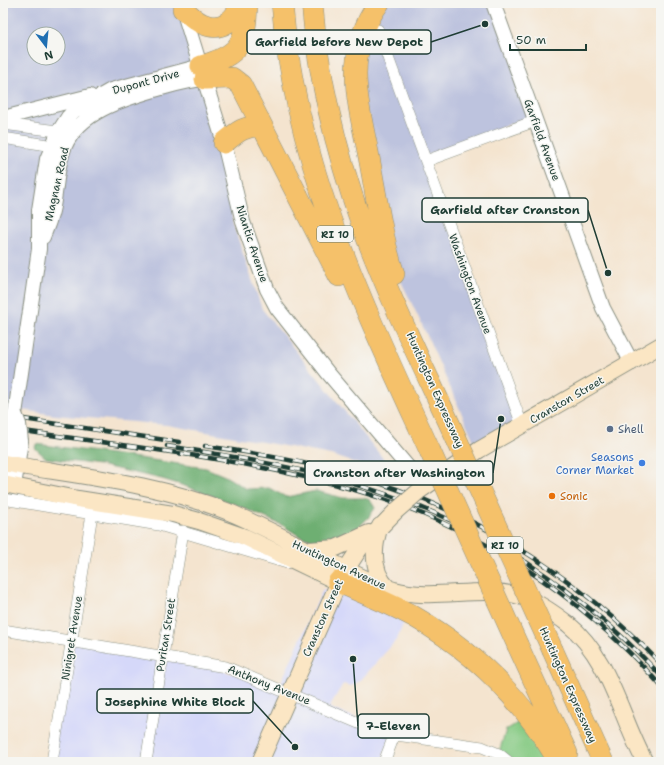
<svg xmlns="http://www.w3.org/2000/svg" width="664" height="765" viewBox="0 0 664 765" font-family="'Shantell Sans',sans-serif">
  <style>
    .built { fill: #d5d8f9 }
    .industrial { fill: #bdc3de; fill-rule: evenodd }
    .green { fill: #88cb85; stroke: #54845c }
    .forest { fill: #6eaf72; stroke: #467653 }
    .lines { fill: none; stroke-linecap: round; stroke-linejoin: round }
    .minor-casing { stroke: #8a9082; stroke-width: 12 }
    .tertiary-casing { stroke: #8a9082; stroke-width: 16 }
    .secondary-casing { stroke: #8a9082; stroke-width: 18 }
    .motorway-casing { stroke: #8a9082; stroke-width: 22 }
    .minor { stroke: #fff; stroke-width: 11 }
    .tertiary { stroke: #fff; stroke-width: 14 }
    .secondary { stroke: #fbe6c4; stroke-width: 16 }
    .motorway { stroke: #f5c16b; stroke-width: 21 }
    .rail-casing { stroke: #1f3d34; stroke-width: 4.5 }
    .rail { stroke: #f6f6f2; stroke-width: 3; stroke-dasharray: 9; stroke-linecap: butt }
    .tertiary-bridge-casing { stroke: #8a9082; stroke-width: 16; stroke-linecap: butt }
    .secondary-bridge-casing { stroke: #8a9082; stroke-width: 18; stroke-linecap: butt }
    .motorway-bridge-casing { stroke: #8a9082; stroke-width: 22; stroke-linecap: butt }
    .tertiary-bridge { stroke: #fff; stroke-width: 14 }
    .secondary-bridge { stroke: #fbe6c4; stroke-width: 16 }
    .motorway-bridge { stroke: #f5c16b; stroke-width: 21 }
    .service-dot { fill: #5c6f8a; stroke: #f6f6f2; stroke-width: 1.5 }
    .shop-dot { fill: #3f7fe0; stroke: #f6f6f2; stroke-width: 1.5 }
    .food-dot { fill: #e8710a; stroke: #f6f6f2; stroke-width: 1.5 }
    .labels { text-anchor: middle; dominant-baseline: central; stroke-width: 3; stroke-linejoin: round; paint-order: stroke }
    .shield { fill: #f6f6f2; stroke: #60746d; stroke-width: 1 }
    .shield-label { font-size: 10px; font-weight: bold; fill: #1f3d34 }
    .street-label { font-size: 11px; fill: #1f3d34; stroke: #f6f6f2 }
    .service-label { font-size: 11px; fill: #4e5e75; stroke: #f6f6f2; text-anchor: start }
    .shop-label { font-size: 11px; fill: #366cbe; stroke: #f6f6f2; text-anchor: end }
    .food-label { font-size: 11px; fill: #c56008; stroke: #f6f6f2; text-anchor: start }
    .leader { fill: none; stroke: #1f3d34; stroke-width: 1.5 }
    .callout-dot { fill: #1f3d34; stroke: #f6f6f2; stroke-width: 1.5 }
    .callout { fill: #f6f6f2; stroke: #1f3d34; stroke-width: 1.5 }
    .callout-label { font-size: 12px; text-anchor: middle; font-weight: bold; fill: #1f3d34 }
  </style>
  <rect width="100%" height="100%" fill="#f6f6f2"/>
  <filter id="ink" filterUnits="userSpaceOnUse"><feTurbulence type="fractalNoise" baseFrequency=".025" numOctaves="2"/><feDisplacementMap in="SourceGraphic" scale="8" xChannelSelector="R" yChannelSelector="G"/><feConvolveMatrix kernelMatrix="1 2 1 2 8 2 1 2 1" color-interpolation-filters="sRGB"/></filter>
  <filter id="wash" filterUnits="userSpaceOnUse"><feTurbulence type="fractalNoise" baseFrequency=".012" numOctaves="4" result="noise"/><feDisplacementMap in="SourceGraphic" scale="16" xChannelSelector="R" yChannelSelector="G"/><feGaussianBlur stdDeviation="0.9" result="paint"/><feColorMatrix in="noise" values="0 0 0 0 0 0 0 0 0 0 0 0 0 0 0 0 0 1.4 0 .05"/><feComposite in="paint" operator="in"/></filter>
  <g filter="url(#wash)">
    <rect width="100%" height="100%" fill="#f4e4cf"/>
    <path class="built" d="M323 589 349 596 405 619 397 639 360 681 351 686 343 684 331 704 330 708 393 732 381 762H51L69 640 153 651 279 687Z"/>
    <path class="industrial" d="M3 3H181L224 143 233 224 262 309 398 477 331 455 279 445 167 425 55 415 3 407ZM34 34H58V58H34Z
      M375 3H492L532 116 424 157 521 420 477 448 424 329 385 248 354 85Z"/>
    <path class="green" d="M529 716 560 762H506L498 755 506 730Z"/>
    <path class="forest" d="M36 444 112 454 206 468 225 476 247 489 269 488 286 497 316 491 343 498H364L370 500 375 508 369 517 355 531 335 540H313L301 537 282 525 232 503 185 486 162 479 99 465 46 458 35 448Z"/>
  </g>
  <g filter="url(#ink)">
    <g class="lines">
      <g class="minor-casing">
        <path id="minor" d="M378 30 522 425
          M3 124 65 132
          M3 138 60 147
          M426 161 535 121
          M3 499 159 525 287 563
          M3 630 226 667 382 733 482 747 499 754 509 762
          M52 762 92 514
          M146 762 183 531
          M384 762 394 736"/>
      </g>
      <g class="tertiary-casing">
        <path id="tertiary" d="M493 3 603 308 632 363
          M183 10 224 143 243 222 267 289 277 308 328 373 424 486
          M3 118 90 96
          M43 237C46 229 50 220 52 211 57 190 56 166 65 146 80 111 124 99 158 89 173 85 188 80 205 79
          M15 414 39 249V210L47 159 59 131 68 117 74 111 111 90 201 66
          M3 473 8 439
          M14 486 21 441"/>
      </g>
      <g class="secondary-casing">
        <path id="secondary" d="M3 463C79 476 157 483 229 512 263 526 295 544 328 560 349 571 371 583 394 590 437 602 484 583 526 598 541 604 555 614 568 624 610 658 620 716 645 762
          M3 484 78 499 173 514 199 521 245 537 338 582
          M419 491 479 450 661 345
          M380 526C373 547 371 571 388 588
          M309 550 336 548 369 533
          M260 762 341 577 360 548 396 511"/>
      </g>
      <g class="motorway-casing">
        <path id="motorway" d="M282 3C295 166 363 305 430 451
          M312 3C318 78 337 154 362 225 389 298 424 368 456 438
          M379 3C364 23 356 49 356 74 356 100 363 127 368 152 376 193 381 234 394 274
          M183 9C189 14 195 21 203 24 221 32 236 20 241 3
          M201 66C240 55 246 44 247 3
          M205 79 232 78 241 85 339 276
          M224 143C237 132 245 125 262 126
          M338 582C363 593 389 603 413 616 474 651 524 701 559 762
          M518 646 567 753
          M553 651 603 762"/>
      </g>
      <use href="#minor" class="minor"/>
      <use href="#tertiary" class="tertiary"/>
      <use href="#secondary" class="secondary"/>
      <use href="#motorway" class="motorway"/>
      <g class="rail-casing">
        <path id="rail" d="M3 416 179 442
          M3 428C120 446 241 457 355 490 473 524 580 594 661 686
          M167 446C271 462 374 480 468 529
          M205 446C263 454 320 464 376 482 485 517 583 582 661 664
          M505 549C563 584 615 626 661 676"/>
      </g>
      <use href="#rail" class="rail"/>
      <g class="tertiary-bridge-casing">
        <path id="tertiary-bridge" d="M15 414 19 424 21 441
          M8 439 15 414"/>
      </g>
      <g class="secondary-bridge-casing">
        <path id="secondary-bridge" d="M396 511 419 491"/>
      </g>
      <g class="motorway-bridge-casing">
        <path id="motorway-bridge" d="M456 438 553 651
          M430 451 518 646"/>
      </g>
      <use href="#tertiary-bridge" class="tertiary-bridge"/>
      <use href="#secondary-bridge" class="secondary-bridge"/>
      <use href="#motorway-bridge" class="motorway-bridge"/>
    </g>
  </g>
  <circle class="service-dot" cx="610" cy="429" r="4"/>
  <circle class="shop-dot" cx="642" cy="463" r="4"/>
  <circle class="food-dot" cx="552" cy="496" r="4"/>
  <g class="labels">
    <g class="shield">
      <rect x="317" y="226" width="36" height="16" rx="3"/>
      <rect x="487" y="537" width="36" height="16" rx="3"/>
    </g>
    <g class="shield-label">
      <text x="335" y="234">RI 10</text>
      <text x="505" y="545">RI 10</text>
    </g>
    <g class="street-label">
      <text transform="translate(146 82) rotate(-15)">Dupont Drive</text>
      <text transform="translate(542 140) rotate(70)">Garfield Avenue</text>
      <text transform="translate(57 184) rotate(-77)">Magnan Road</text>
      <text transform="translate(252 244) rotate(72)">Niantic Avenue</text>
      <text transform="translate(470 284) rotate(70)">Washington Avenue</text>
      <text transform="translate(435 390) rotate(66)">Huntington Expressway</text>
      <text transform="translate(567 400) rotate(-30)">Cranston Street</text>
      <text transform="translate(339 565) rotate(25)">Huntington Avenue</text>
      <text transform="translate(323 618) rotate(-66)">Cranston Street</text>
      <text transform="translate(166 635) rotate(-81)">Puritan Street</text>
      <text transform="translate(72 638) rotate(-81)">Ninigret Avenue</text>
      <text transform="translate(269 685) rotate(22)">Anthony Avenue</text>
      <text transform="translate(568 685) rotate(66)">Huntington Expressway</text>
    </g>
    <g class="service-label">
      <text x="618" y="429">Shell</text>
    </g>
    <g class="shop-label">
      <text x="634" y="457">Seasons<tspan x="634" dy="13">Corner Market</tspan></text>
    </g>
    <g class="food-label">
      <text x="560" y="496">Sonic</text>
    </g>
  </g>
  <path class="leader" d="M485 24L431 42M608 273L588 210M501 419L493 473M295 747L253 701M353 659L358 726"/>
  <g class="callout-dot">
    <circle cx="485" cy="24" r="4"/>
    <circle cx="608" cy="273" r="4"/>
    <circle cx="501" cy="419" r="4"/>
    <circle cx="295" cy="747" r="4"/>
    <circle cx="353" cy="659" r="4"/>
  </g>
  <g class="callout">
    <rect x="247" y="30" width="184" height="24" rx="4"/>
    <rect x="422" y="198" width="166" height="24" rx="4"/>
    <rect x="305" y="461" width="188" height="24" rx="4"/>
    <rect x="97" y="689" width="156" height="24" rx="4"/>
    <rect x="358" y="714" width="71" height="24" rx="4"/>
  </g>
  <g class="callout-label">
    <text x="339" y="46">Garfield before New Depot</text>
    <text x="505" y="214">Garfield after Cranston</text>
    <text x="399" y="477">Cranston after Washington</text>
    <text x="175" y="706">Josephine White Block</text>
    <text x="393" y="730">7-Eleven</text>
  </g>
  <rect width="664" height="765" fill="none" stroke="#f6f6f2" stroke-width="16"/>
  <g transform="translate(46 46) rotate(164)"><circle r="19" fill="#f6f6f2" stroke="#a0aca6"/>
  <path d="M0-3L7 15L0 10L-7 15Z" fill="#1f6fb2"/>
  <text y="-6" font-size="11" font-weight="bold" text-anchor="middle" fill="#1f3d34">N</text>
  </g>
  <path d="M510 44v6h76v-6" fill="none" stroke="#1f3d34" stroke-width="2"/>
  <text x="516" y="44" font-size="12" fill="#1f3d34" stroke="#f6f6f2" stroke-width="3" paint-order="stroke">50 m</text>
</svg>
